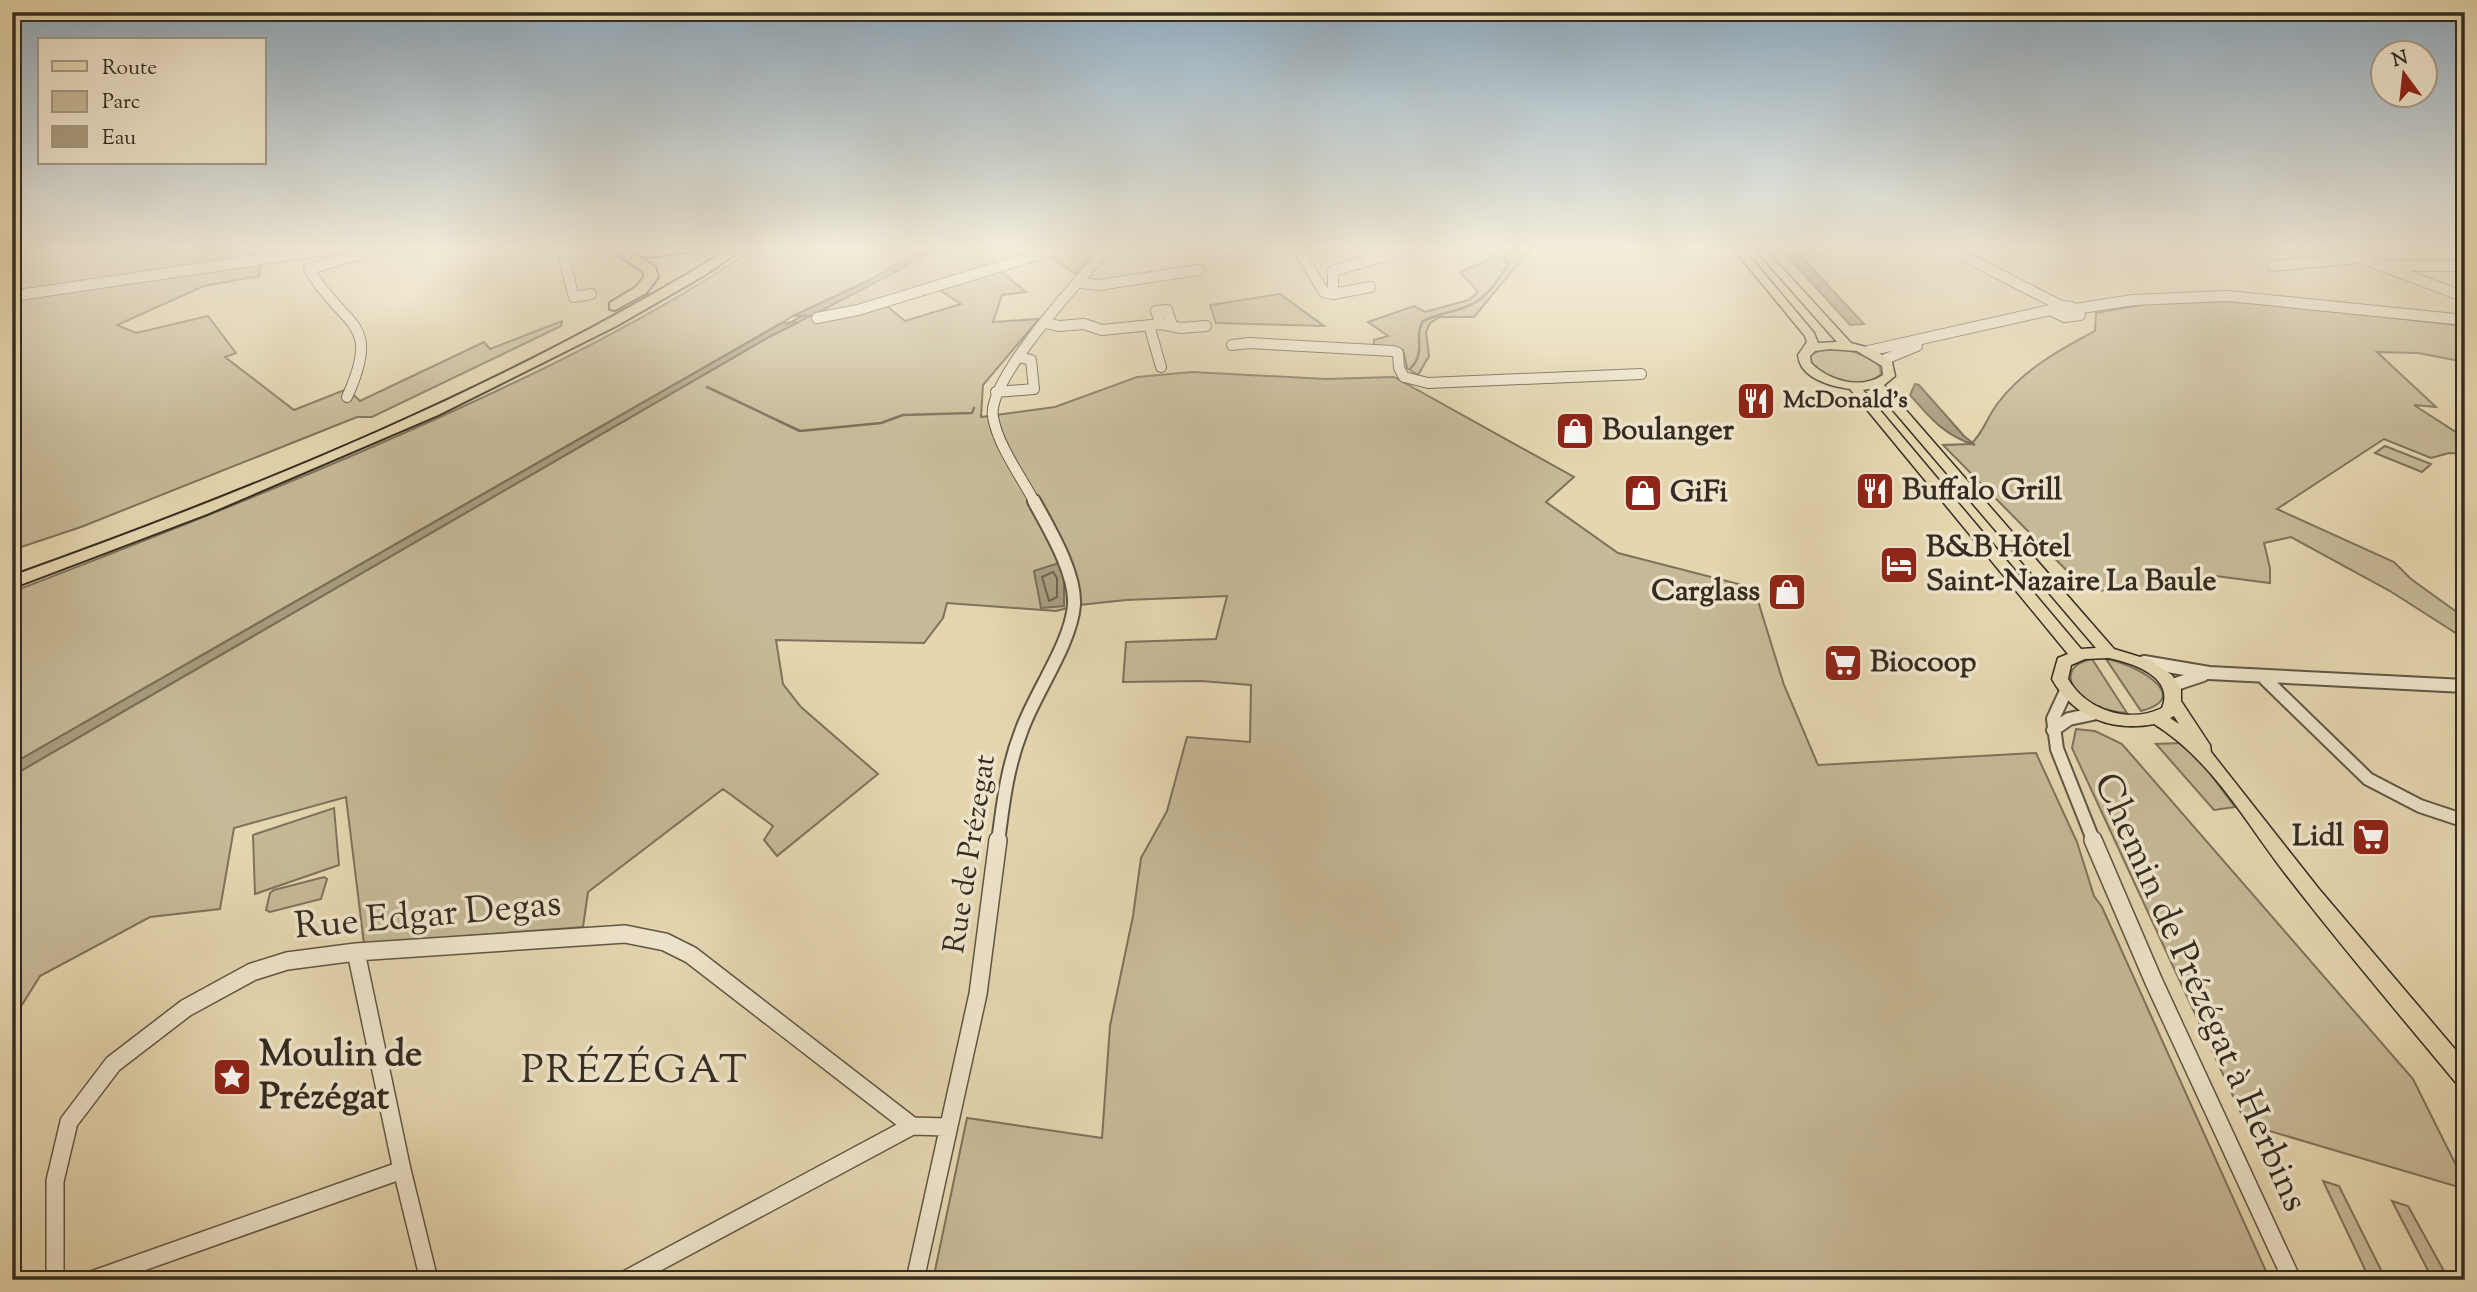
<svg xmlns="http://www.w3.org/2000/svg" width="2477" height="1292" viewBox="0 0 2477 1292" font-family="'Sorts Mill Goudy',serif">
  <style>
    .green { fill: #c7b997; stroke: #7e725c; stroke-width: 2; fill-rule: evenodd }
    .water { fill: #a99c7f; stroke: #7a6f5a; stroke-width: 2 }
    .lines { fill: none; stroke-linecap: round; stroke-linejoin: round }
    .shore { stroke: #6e6450; stroke-width: 2 }
    .stream { stroke: #7a6f5a; stroke-width: 2.5 }
    .minor-far2-casing { stroke: #605645; stroke-width: 12 }
    .minor-far1-casing { stroke: #605645; stroke-width: 16 }
    .minor-casing { stroke: #605645; stroke-width: 20 }
    .major-casing { stroke: #342c22; stroke-width: 3 }
    .highway-casing { stroke: #342c22; stroke-width: 4 }
    .minor-far2 { stroke: #eee4cb; stroke-width: 10 }
    .minor-far1 { stroke: #eee4cb; stroke-width: 12 }
    .minor { stroke: #eee4cb; stroke-width: 17 }
    .major { fill: #e5d6af; fill-rule: evenodd }
    .highway { fill: #e5d6af; fill-rule: evenodd }
    .labels { text-anchor: middle; dominant-baseline: central; stroke-width: 7; stroke-linejoin: round; paint-order: stroke }
    .far-poi-label { font-size: 24px; font-weight: bold; fill: #342c22; stroke: #eee4cb; text-anchor: start }
    .poi-label { font-size: 30px; font-weight: bold; fill: #342c22; stroke: #eee4cb; text-anchor: start }
    .street-label { font-size: 30px; fill: #342c22; stroke: #eee4cb }
    .near-street-label { font-size: 37px; fill: #342c22; stroke: #eee4cb }
    .near-poi-label { font-size: 37px; font-weight: bold; fill: #342c22; stroke: #eee4cb; text-anchor: start }
    .near-quarter-label { font-size: 40px; letter-spacing: 2px; fill: #342c22; stroke: #eee4cb }
  </style>
  <rect width="100%" height="100%" fill="#e5d6af"/>
  <filter id="stains"><feTurbulence type="fractalNoise" baseFrequency=".00286" numOctaves="4"/><feColorMatrix values="0 0 0 0 .2 0 0 0 0 .09 0 0 0 0 .02 0 0 0 .5 -.17"/></filter>
  <radialGradient id="worn" r=".72"><stop offset=".6" stop-color="#630" stop-opacity="0"/><stop offset="1" stop-color="#630" stop-opacity=".3"/></radialGradient>
  <path class="green" d="M12 247H285L284 252 261 263 259 276 204 286 117 325 136 333 208 316 236 353 225 357 294 410 347 389 360 401 484 342 490 349 562 321 561 326 372 417H357L81 527 12 550Z
    M757 247H927L868 281 797 314 12 764V592C160 535 305 478 449 413 555 365 661 312 757 247Z
    M937 247H1097L1075 274 1043 251 995 266 1026 292 1002 295 993 322 1039 319 983 385 981 417 1055 407 1137 377 1192 372 1326 379 1394 377 1574 477 1546 502 1618 553 1754 588 1784 685 1818 765 2036 753 2077 842 2094 896 2102 907 2270 1280H933L967 1118 1102 1138 1110 1026 1133 916 1141 858 1167 811 1187 737 1250 742 1251 685 1201 681 1123 682 1126 642 1216 639 1227 596 1126 600 1079 605 1056 611 947 603 943 618 924 643 776 640 783 684 801 707 878 774 777 856 764 840 773 826 723 789 588 892 583 927 364 944 346 797 234 828 220 909 150 917 40 976 12 1021V776L769 337 895 272ZM931 285 961 304 905 321 887 306Z
    M1487 247H1532L1474 317H1440L1430 323 1426 332 1429 356 1418 375 1407 368 1403 350 1374 347V340L1388 336 1368 322 1414 306 1425 312 1469 300 1478 292 1460 272 1491 259 1492 251Z
    M1280 294 1324 326 1216 323 1210 305Z
    M2200 300 2246 301 2465 326V362L2418 353 2377 352 2436 407 2414 405 2465 438V454L2449 453 2431 458 2384 439 2277 509 2394 562 2411 579 2465 618V639L2390 591 2291 537 2264 543 2270 568V583L2208 575 2181 579 2170 588 2087 591 1943 445 1971 444C1984 432 1987 417 1998 403 2023 370 2059 350 2095 331L2096 313 2153 303Z
    M1822 349C1844 347 1860 352 1879 364L1881 374C1861 394 1825 378 1809 362V356Z
    M2385 446 2431 464 2422 472 2375 453Z
    M2092 659 2127 713C2114 712 2100 709 2089 702 2067 687 2061 666 2092 659Z
    M2106 659C2130 662 2197 696 2141 711Z
    M2076 729 2095 731 2122 744 2413 1079 2465 1183V1189L2246 1124 2072 748Z
    M2182 743 2202 763 2235 807 2214 810 2156 744Z
    M334 808 339 865 255 894 253 835Z
    M324 877 327 879 321 899 270 912 266 910 270 893 274 890Z
    M2323 1181 2339 1186 2386 1280H2370Z
    M2392 1201 2408 1206 2449 1280H2433Z"/>
  <path class="water" d="M927 247H937L888 276 811 316H793L868 281Z
    M1779 247H1792L1864 324 1850 325Z
    M799 322 769 337 12 776V764L782 323Z
    M1915 384 1919 385 1964 436 1975 445C1945 436 1930 418 1910 395Z
    M1059 563 1064 577V606L1041 608 1034 571Z"/>
  <g class="lines">
    <path class="shore" d="M1053 572 1057 578V597L1049 601 1042 577Z"/>
    <path class="stream" d="M787 324 805 315
      M1411 368C1427 350 1413 337 1423 321 1455 307 1475 313 1497 281 1501 274 1507 270 1508 262L1503 257 1519 247
      M707 387 800 431 881 423 903 415 972 413 974 408"/>
    <g class="minor-far2-casing">
      <path id="minor-far2" d="M561 247 574 297 591 294
        M1301 247V254L1324 292 1333 294 1370 287
        M1936 247 1937 250 1957 253V249
        M2342 247 2361 258 2465 297
        M1958 253 2059 305
        M2273 266 2360 258
        M2388 266H2465
        M1080 283 1098 285 1199 270
        M1333 294V271L1416 247
        M12 296 345 247
        M2055 305 2071 307 2080 315 2065 317 2050 310Z
        M2075 309 2133 300 2228 296 2465 320
        M817 318 858 310 1064 247
        M1045 323 1059 326 1084 324 1102 330 1161 324 1181 328 1206 326
        M1161 324 1156 311 1167 310 1172 325
        M1149 325 1161 367
        M1232 345 1249 343 1393 351 1398 353 1399 368 1404 377 1428 383 1641 374
        M1868 351 2050 310
        M1883 360 1917 346
        M996 392 1034 389 1031 360 1018 357
        M347 397C383 318 343 329 309 269L385 247
        M1035 503C1021 476 998 446 993 417 986 380 1082 278 1108 247"/>
    </g>
    <g class="minor-far1-casing">
      <path id="minor-far1" d="M2144 662 2209 673 2465 686
        M2263 677 2368 779 2420 806 2465 821
        M2170 686 2203 675
        M2066 691 2053 719 2057 749 2094 842
        M2053 730 2069 719 2097 713
        M998 842C1003 804 1007 768 1021 732 1034 694 1071 644 1074 605 1076 573 1049 529 1034 501"/>
    </g>
    <g class="minor-casing">
      <path id="minor" d="M2093 840 2154 982 2292 1280
        M356 952 402 1170 429 1280
        M55 1280V1181L69 1122 113 1064 186 1008 252 972 287 961 356 952 625 934 665 942 691 955 912 1126 947 1127
        M92 1280 402 1170
        M625 1280 912 1126
        M915 1280 978 994 998 840"/>
    </g>
    <g class="major-casing">
      <path id="major" d="M1732 247H1742L1814 333 1818 343 1837 342 1753 247H1763L1851 343 1873 349 1892 362 1895 376 1884 385 2114 649 2150 660 2172 675 2181 689V701L2210 745 2211 752 2319 889 2465 1061V1087L2457 1084C2399 1014 2340 945 2284 872 2244 820 2212 760 2154 724 2112 732 2073 717 2052 679L2058 658 2068 654 1850 389C1830 386 1800 378 1798 355L1807 342 1805 336ZM1830 349 1857 351 1882 366 1883 375C1861 390 1829 381 1811 363L1810 356 1815 351ZM1874 388 2096 648 2081 649 1863 390ZM2109 658C2133 663 2175 677 2162 708 2129 724 2087 711 2068 679L2071 665 2085 659ZM2174 716 2179 724 2170 718Z"/>
    </g>
    <g class="highway-casing">
      <path id="highway" d="M607 247 648 249 703 247 697 251 648 257 630 252 655 267 658 277 646 293 615 310 610 309V303L636 287 644 277V272Z
        M732 247H746L703 276 616 326 438 415 207 514 12 588V576C260 487 508 386 732 247Z"/>
    </g>
    <use href="#minor-far2" class="minor-far2"/>
    <use href="#minor-far1" class="minor-far1"/>
    <use href="#minor" class="minor"/>
    <use href="#major" class="major"/>
    <use href="#highway" class="highway"/>
  </g>
  <linearGradient id="sky" x2="0" y2="1"><stop stop-color="#8faabe"/><stop offset="0.58" stop-color="#f3eddb"/><stop offset="1" stop-color="#f3eddb" stop-opacity="0"/></linearGradient>
  <rect width="2477" height="428" fill="url(#sky)"/>
  <defs>
    <g id="restaurant-square" transform="scale(2.0125)"><rect x="-9" y="-9" width="18" height="18" rx="4" fill="#8f2418" stroke="#eee4cb"/><path d="M-5-6h1v4h1v-4h1v4h1v-4h1v5L-1.5 .5V6h-2V.5L-5-1ZM5-6V6H3V1.5H1.5Q1.5-4 5-6Z" fill="#fff"/></g>
    <g id="shop-square" transform="scale(2.0125)"><rect x="-9" y="-9" width="18" height="18" rx="4" fill="#8f2418" stroke="#eee4cb"/><path d="M-5-2.5h2.3a2.7 3.5 0 0 1 5.4 0H5L5.5 6h-11ZM-1.5-2.5h3a1.5 2.3 0 0 0-3 0Z" fill="#fff"/></g>
    <g id="hotel-square" transform="scale(2.0125)"><rect x="-9" y="-9" width="18" height="18" rx="4" fill="#8f2418" stroke="#eee4cb"/><path d="M-6-4.5h1.5V1H6V5H4.5V3h-9V5H-6ZM-4 0a1.8 1.8 0 1 1 3.6 0ZM.5 0V-2.5h3Q6-2.5 6 0Z" fill="#fff"/></g>
    <g id="supermarket-square" transform="scale(2.0125)"><rect x="-9" y="-9" width="18" height="18" rx="4" fill="#8f2418" stroke="#eee4cb"/><path d="M-6-5.5h2.5l.6 2H6L4.5 2H-2.5L-4.4-4H-6ZM-1.5 3.2a1.3 1.3 0 1 0 .1 0ZM3 3.2a1.3 1.3 0 1 0 .1 0Z" fill="#fff"/></g>
    <g id="sight-square" transform="scale(2.0125)"><rect x="-9" y="-9" width="18" height="18" rx="4" fill="#8f2418" stroke="#eee4cb"/><path d="M0-6L1.8-2.2L6-1.7L2.9 1.2L3.7 5.4L0 3.3L-3.7 5.4L-2.9 1.2L-6-1.7L-1.8-2.2Z" fill="#fff"/></g>
  </defs>
  <g fill-rule="evenodd">
    <use href="#restaurant-square" x="1756" y="401"/>
    <use href="#shop-square" x="1575" y="431"/>
    <use href="#restaurant-square" x="1875" y="491"/>
    <use href="#shop-square" x="1643" y="493"/>
    <use href="#hotel-square" x="1899" y="565"/>
    <use href="#shop-square" x="1787" y="592"/>
    <use href="#supermarket-square" x="1843" y="663"/>
    <use href="#supermarket-square" x="2371" y="837"/>
    <use href="#sight-square" x="232" y="1077"/>
  </g>
  <g class="labels">
    <g class="far-poi-label">
      <text x="1783" y="401">McDonald's</text>
    </g>
    <g class="poi-label">
      <text x="1602" y="431">Boulanger</text>
      <text x="1902" y="491">Buffalo Grill</text>
      <text x="1670" y="493">GiFi</text>
      <text x="1926" y="548">B&amp;B Hôtel<tspan x="1926" dy="34">Saint-Nazaire La Baule</tspan></text>
      <text x="1760" y="592" text-anchor="end">Carglass</text>
      <text x="1870" y="663">Biocoop</text>
      <text x="2344" y="837" text-anchor="end">Lidl</text>
    </g>
    <g class="street-label">
      <text transform="translate(971 854) rotate(-81)">Rue de Prézegat</text>
    </g>
    <g class="near-street-label">
      <text transform="translate(428 917) rotate(-5)">Rue Edgar Degas</text>
      <text transform="translate(2199 993) rotate(66)">Chemin de Prézégat à Herbins</text>
    </g>
    <g class="near-poi-label">
      <text x="259" y="1056">Moulin de<tspan x="259" dy="43">Prézégat</tspan></text>
    </g>
    <g class="near-quarter-label">
      <text x="635" y="1072">PRÉZÉGAT</text>
    </g>
  </g>
  <rect width="2477" height="1292" fill="none" stroke="#e5d6af" stroke-width="42"/>
  <rect x="14" y="14" width="2449" height="1264" fill="none" stroke="#342c22" stroke-width="3.5"/>
  <rect x="21" y="21" width="2435" height="1250" fill="none" stroke="#342c22" stroke-width="2"/>
  <rect x="38" y="38" width="228" height="126" fill="#eee4cb" stroke="#a49a87" stroke-width="2"/>
  <rect x="52" y="61" width="35" height="10" fill="#e5d6af" stroke="#a49a87" stroke-width="2"/>
  <text x="102" y="74" font-size="21" fill="#342c22">Route</text>
  <rect x="52" y="91" width="35" height="21" fill="#c7b997" stroke="#a49a87" stroke-width="2"/>
  <text x="102" y="108" font-size="21" fill="#342c22">Parc</text>
  <rect x="52" y="126" width="35" height="21" fill="#a99c7f" stroke="#a49a87" stroke-width="2"/>
  <text x="102" y="144" font-size="21" fill="#342c22">Eau</text>
  <g transform="translate(2404 74) rotate(345)"><circle r="33" fill="#eee4cb" stroke="#a49a87" stroke-width="2"/>
  <path d="M0-5L12 26L0 18L-12 26Z" fill="#8f2418"/>
  <text y="-10" font-size="19" font-weight="bold" text-anchor="middle" fill="#342c22">N</text>
  </g>
  <rect width="100%" height="100%" filter="url(#stains)"/>
  <rect width="100%" height="100%" fill="url(#worn)"/>
</svg>
